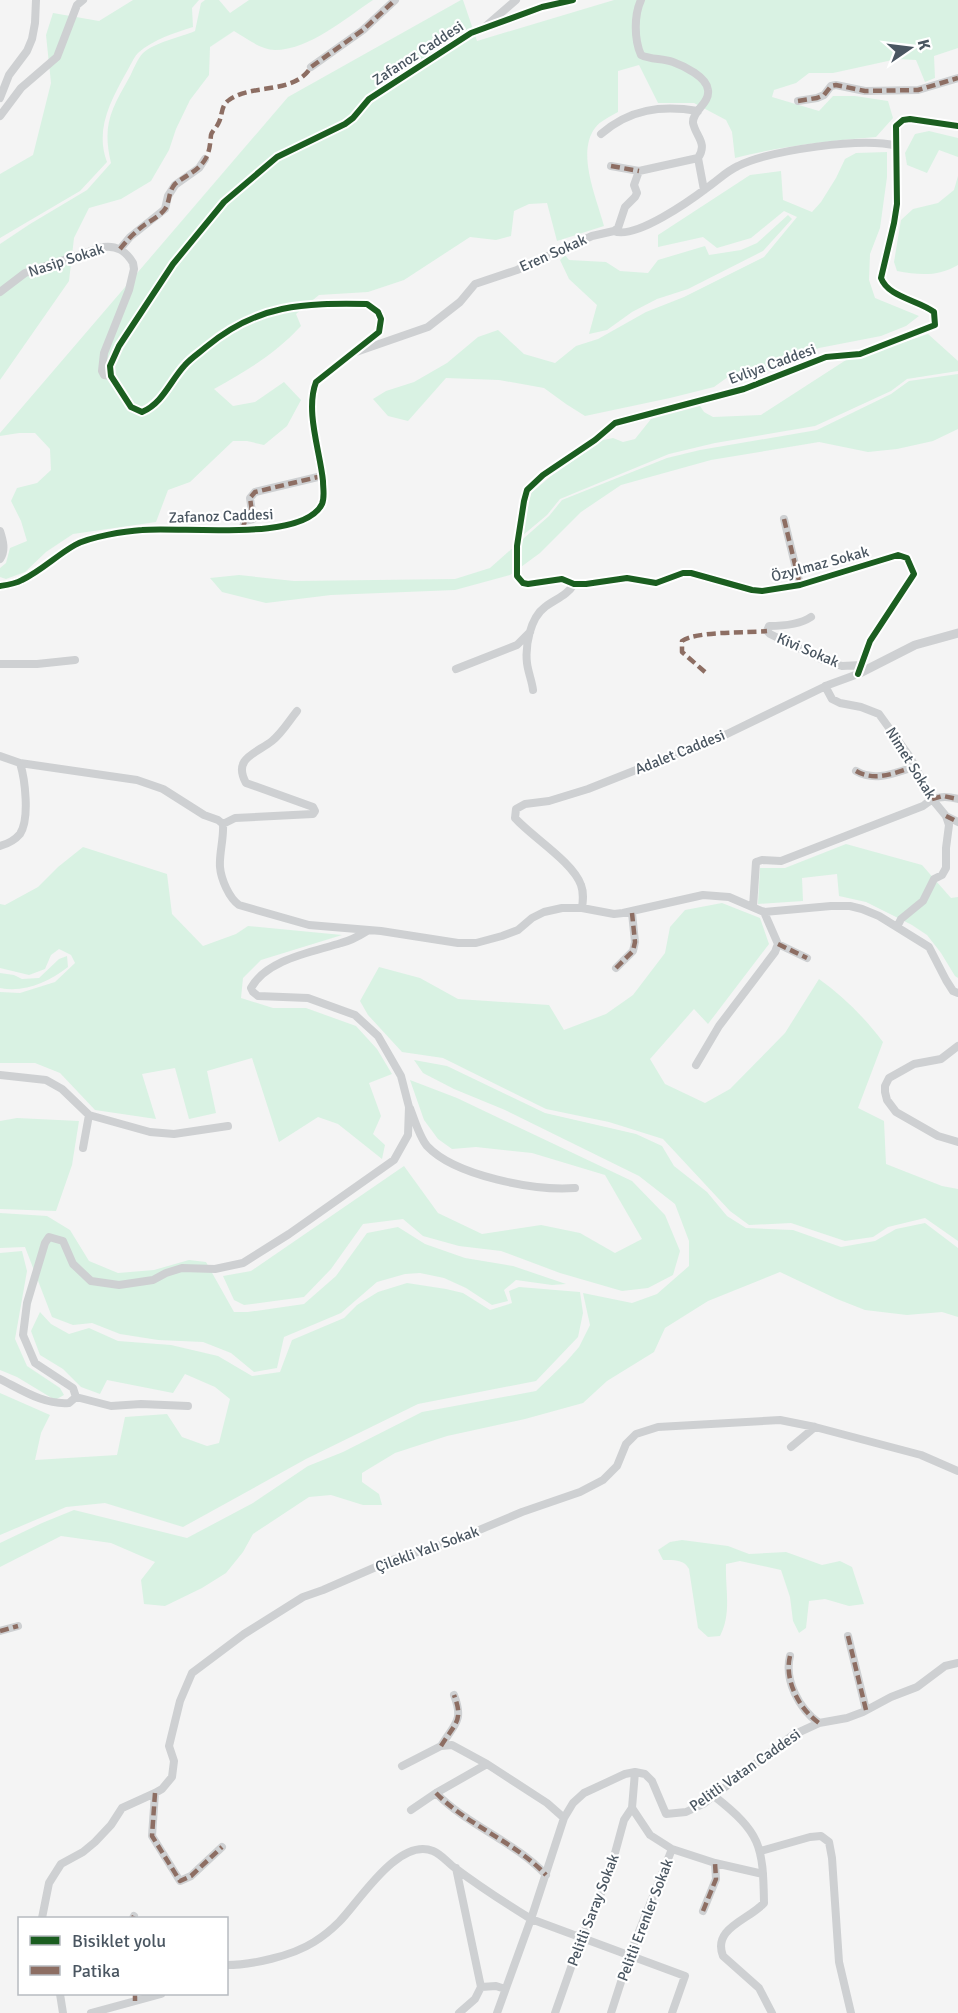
<svg xmlns="http://www.w3.org/2000/svg" width="958" height="2013" viewBox="0 0 958 2013" font-family="Signika,sans-serif">
  <style>
    .green { fill: #d9f2e3 }
    .lines { fill: none; stroke-linecap: round; stroke-linejoin: round }
    .minor { stroke: #ced0d2; stroke-width: 8 }
    .tertiary { stroke: #ced0d2; stroke-width: 9 }
    .quiet { stroke: #8d6e63; stroke-width: 4.5; stroke-dasharray: 9 4.5; stroke-linecap: butt }
    .cycleway-casing { stroke: #fff; stroke-width: 10 }
    .cycleway { stroke: #1b5e20; stroke-width: 6 }
    .labels { text-anchor: middle; dominant-baseline: central; stroke-width: 4.5; stroke-linejoin: round; paint-order: stroke }
    .street-label { font-size: 15px; fill: #4a5661; stroke: #fff }
  </style>
  <rect width="100%" height="100%" fill="#f4f4f4"/>
  <path class="green" d="M133 0H199L192 8 193 27C174 33 154 39 138 53 133 58 130 67 126 73 110 102 95 130 107 162L80 191 0 238V174L33 155 51 83 46 35 53 13 99 21Z
    M205 0H219L230 13 249 0H373C346 18 309 50 275 50 261 50 246 38 234 31L210 47 209 75 190 100 176 129 169 150 151 181 121 199 89 208 74 238 69 281 0 380V244L30 224 87 190 111 163C102 125 111 110 129 78 133 71 137 59 143 53 153 43 181 37 195 31L201 3Z
    M461 0H463L477 41 614 0H958V48L934 56 935 78 925 82 916 60 897 59 833 73H809L796 83 774 90 772 97 819 111 833 96H855L888 101 893 118 876 137C828 141 782 146 735 158L732 132 726 120 694 103H658L639 65 618 71V112C611 116 600 121 595 128 576 153 597 199 604 226L557 241 547 203 529 204 514 211 511 236 496 240 470 237 404 280 368 292 319 295 296 314 301 326C275 354 248 370 214 389L233 406 255 402 284 382 301 400 287 426 264 445 247 441H233L190 482 168 490 156 522 73 534 46 552 25 572 6 579 0 577V568L6 563 10 548 27 541 21 521 11 501 17 488 37 483 51 470 50 449 35 433H19L0 436V433L288 97Z
    M929 131 958 138V157L939 150 927 173 907 165 905 153 915 134Z
    M887 152V177L880 228 870 254 869 280 875 298 919 316 906 326 881 336 819 348 767 371 754 366 732 374 714 387 670 398 585 416 566 404 544 388 499 380 446 378 408 421 388 416 373 399 386 391 414 382 447 363 478 337 498 330 524 354 555 363 576 346 598 339 646 312 684 297 764 257 797 217 784 211 751 238 717 248 703 237 658 247V235L750 175 781 171 783 200 812 212 821 202 836 178 845 159 856 153Z
    M958 176V265C938 277 919 275 897 271L894 262 901 220 913 209 938 203 954 190Z
    M788 215 792 219 763 251 688 289 657 299 632 312 607 330 589 334 597 305 569 279 560 260 565 255 569 260 606 262 620 271 648 273 658 260 705 246 709 255 741 250 757 243Z
    M928 334 958 361V371L907 379 891 391 815 426 715 443 669 454 560 499 547 515 522 536 531 493 551 476 603 440 613 438 623 442 635 439 651 419 700 406 704 412 713 417 761 415 846 360 881 350Z
    M958 374V429L933 441 897 449 868 452 819 442 711 460 621 485 581 512 540 553 510 575 455 590 331 595 266 603 222 592 210 578 239 575 294 581 455 579 490 568 549 516 562 500 667 458 700 450 817 430 891 394 909 381Z
    M846 844 922 865 951 898 958 897V978L955 976 941 953 927 935 912 925 866 902 839 896 837 874 802 878 803 901 758 904 760 868H785Z
    M83 847 167 874 172 914 203 946 236 934 248 926 342 935 261 960 243 978 241 998 273 1008H306L356 1026 377 1049 392 1074 369 1083 381 1116 373 1134 385 1145 382 1159 338 1124 318 1117 279 1142 252 1058 207 1071 216 1113 189 1119 175 1068 142 1074 156 1119 95 1110 60 1073 35 1063H0V992L20 993 55 982 75 963 71 955 59 949 51 955 45 969 29 975 0 968V904L5 905 38 887 58 867Z
    M722 903 760 918 769 944 708 1024 694 1009 650 1059 665 1084 705 1103 730 1089 785 1033 819 979C843 996 865 1018 883 1042L858 1108 884 1121 886 1164 942 1186 958 1189V1241L925 1218 888 1227 873 1237 845 1241 791 1223 749 1225 730 1211 663 1139 609 1122 546 1109 443 1058 402 1052 368 1015 360 1001 379 967 420 978 458 999 549 1005 564 1030 606 1014 633 995 665 953 670 927 685 910Z
    M67 956 68 967C49 982 24 993 0 988V973L14 975 22 979 39 978 59 959Z
    M414 1060 447 1066 545 1113 636 1134 662 1146 674 1166 707 1192 727 1216 746 1228 793 1230 841 1247 875 1241 896 1229 925 1223 958 1248V1317L942 1312 907 1315 865 1310 837 1299 780 1272 708 1301 665 1328 654 1352 607 1381 583 1403 525 1419 447 1436 395 1453 362 1473V1482L379 1494 382 1505H363L331 1495 309 1497 253 1534 243 1552 226 1573 202 1588 165 1606 144 1604 141 1580 155 1562 111 1543 61 1536 0 1567V1543L42 1523 74 1510 187 1538 253 1503 308 1466 343 1452 422 1412 536 1391 566 1362 579 1347 590 1325 583 1293 632 1303 657 1294 689 1266V1241L675 1204 639 1176 505 1110 454 1089 423 1073Z
    M410 1080 457 1098 632 1181 665 1215 680 1251 673 1275 648 1288 622 1291 560 1273 501 1251 459 1246 423 1236 403 1219 363 1224 331 1269 304 1297 244 1305 234 1300 223 1276 251 1271 404 1166 438 1213 482 1234 541 1225 580 1233 615 1253 642 1239 605 1175 532 1153 476 1147 452 1149 438 1139 424 1120Z
    M17 1118 79 1121 72 1165 56 1211 0 1209V1121Z
    M0 1213 47 1216 70 1230 89 1261 118 1273 154 1270 189 1260 206 1262 234 1312H248L304 1304 336 1276 367 1233 398 1227 425 1244 465 1258 513 1266 566 1284 552 1285 516 1280 504 1290 508 1301 492 1305 466 1288 444 1278 420 1273 405 1274 377 1282 341 1313 284 1337 277 1368 254 1372 231 1353 203 1342 158 1340 120 1334 92 1323 73 1325 52 1317 25 1247 0 1248Z
    M22 1251 27 1271 15 1339 27 1366 60 1388 64 1395 55 1400 17 1377 0 1370V1253Z
    M407 1283 446 1289 463 1293 490 1310 512 1303 509 1291 519 1287 580 1292 583 1313 578 1337 536 1381 418 1404 306 1459 183 1527 105 1503 66 1507 0 1535V1393L50 1415 41 1433 35 1460 117 1455 125 1417 167 1414 182 1437 207 1446 219 1443 230 1399 215 1387 185 1374 173 1393 107 1380 100 1394 81 1387 63 1369 40 1355 31 1331 40 1312 51 1324 69 1334 89 1328 118 1341 171 1345 218 1356 252 1376 280 1372 292 1340 344 1318 357 1305 378 1292Z
    M682 1540 728 1546 749 1554 786 1552 822 1565 840 1561 852 1567 864 1604 849 1606 825 1599 809 1601 806 1628 799 1633 793 1621 790 1597 781 1570 740 1561 726 1564C725 1589 732 1613 720 1636L708 1637 698 1628 689 1569C684 1559 673 1560 663 1560L658 1550 670 1542Z"/>
  <g class="lines">
    <path class="minor" d="M486 26 516 0
      M311 67 363 30 395 0
      M0 98 9 75 27 51 32 39 35 23 36 0
      M798 101 817 98 824 95 831 86 836 85 865 91 918 90 958 78
      M0 116 21 88 57 57 77 5 83 0
      M601 134C630 109 661 105 698 111
      M698 158 704 190
      M611 166 639 171
      M614 231C635 240 691 200 708 187 718 180 727 171 738 166 771 150 862 137 897 146
      M120 249 130 237 165 209 168 196 175 185 199 168 205 159
      M0 292 25 273 103 247C117 245 126 251 133 263L134 269 129 290 104 353 102 371 104 375 111 376
      M356 352 428 327 460 302 475 284 517 270 592 236 614 231 618 228 625 207 635 197 637 193 634 185 639 171 698 158C708 143 696 137 693 123 692 111 710 103 708 90 707 77 684 66 673 62 662 58 651 60 641 55 634 39 634 15 641 0
      M784 519 800 585
      M242 530 245 521 253 519 250 498 255 492 322 476
      M0 531C3 540 6 551 0 559
      M811 617C799 625 783 626 769 626L767 631 770 634 823 660 842 666 862 665
      M0 664H37L75 660
      M456 669 517 645 530 632
      M825 686 832 699 840 703 861 707 879 714 910 757 932 799 946 816 949 825 946 848V868L942 875 934 879 923 901 901 919 897 927
      M533 690C532 681 528 672 527 663 525 646 530 618 545 607 555 599 567 596 574 584
      M0 756 20 763
      M856 771C875 782 894 773 914 767
      M946 816 958 822
      M223 824 235 818 313 814 315 811 313 807 246 783C232 758 257 753 272 741 282 733 289 721 297 711
      M0 846C7 844 15 840 20 834 30 819 25 779 20 763L137 780 163 789 204 815 218 820 223 824C224 839 219 853 220 867 221 879 229 898 239 905L309 925 381 931 458 943H476L502 936 518 930 532 918 544 912 562 908H582L614 914 623 913 703 895 729 897 764 912 831 906H850L862 909 879 916 929 947 946 980 953 991 958 993
      M753 907 756 862 762 860 781 861 923 806C934 797 943 795 958 799
      M582 908C583 900 584 893 581 885 573 862 532 837 515 818L516 809 525 804 549 801 588 789 727 734 828 685 858 674 870 641 914 574 907 558 898 555 800 585 762 591 752 590 691 573H683L656 583 627 578 586 584H574L562 579 528 584 523 583 517 576V546L524 501 527 490 543 475 595 440 615 423 744 389 826 357 860 354 935 325 934 312C918 300 888 297 881 278L894 223 897 204 896 126 903 120 910 119 958 126
      M778 944 807 958
      M616 968 633 951 635 942 632 913
      M958 1046 941 1059 914 1064 889 1078 885 1086V1092L887 1100 896 1112 938 1136 958 1142
      M696 1065 719 1026 775 952 778 944 764 912
      M0 1075 46 1080 62 1089 89 1115 150 1132 174 1134 228 1126
      M410 1108C414 1119 420 1138 427 1146 455 1176 535 1191 575 1188
      M83 1148 89 1115
      M0 1379C22 1390 44 1405 69 1403L76 1397 73 1388 35 1363 23 1335 27 1303 45 1243 49 1237 63 1241 73 1264 91 1281 119 1285 153 1280 166 1273 182 1268 215 1269 243 1263 289 1234 394 1160 408 1135 409 1107 401 1076 378 1036 355 1015 308 998 258 996 253 992 251 988C267 959 313 952 341 943 350 941 359 936 367 931
      M76 1397 111 1406 141 1404 188 1406
      M791 1447 815 1427
      M0 1631 18 1626
      M848 1636 866 1710
      M790 1656C784 1680 799 1709 819 1723
      M441 1746C455 1723 464 1721 454 1695
      M402 1766 441 1746 452 1745 487 1764
      M155 1793 152 1836 180 1881 191 1876 222 1847
      M436 1793C468 1826 514 1841 546 1875
      M714 1796C761 1833 763 1845 764 1903 749 1920 712 1928 723 1956L759 1988 772 2013
      M632 1808 650 1835 672 1849
      M411 1810 436 1793 487 1764 547 1803 564 1818
      M761 1851 810 1837 821 1836 829 1842 832 1858 839 1962 851 2013
      M456 1868 481 1987
      M703 1911 716 1879 715 1863
      M42 1918 49 1883 61 1864 83 1852 95 1842 111 1825 122 1808 155 1793 162 1789 172 1777 174 1761 169 1746 180 1701 192 1673 244 1634 303 1597 323 1590 392 1560 453 1541 522 1512 580 1492 603 1480 617 1466 626 1444 636 1434 658 1427 780 1420 815 1427 921 1455 958 1471
      M133 1918 134 1916
      M226 1965C252 1965 292 1956 314 1942 322 1937 332 1929 339 1922 359 1902 398 1837 433 1851 441 1854 448 1863 455 1868 479 1886 505 1903 531 1919L564 1818 573 1803 584 1793 625 1774 635 1772 645 1774 652 1781 666 1814 686 1812 703 1804 793 1735 819 1723 847 1718 863 1712 891 1697 917 1687 945 1666 958 1663
      M60 1994 63 2013
      M91 2013 161 1994
      M459 2013 475 1999 481 1987 496 1986 505 1989
      M497 2013 531 1919 685 1976 672 2013
      M555 2013 581 1939 609 1875 624 1820 632 1808 635 1772
      M611 2013 630 1954 672 1849 715 1863 763 1874"/>
    <path class="tertiary" d="M0 586C7 585 15 584 22 580 41 571 57 555 75 545 89 537 125 531 142 530 180 526 303 543 322 504 325 497 323 489 323 481 320 451 305 411 316 382L379 332 381 319 378 312 367 304C303 303 258 304 206 347 199 353 191 358 185 365 170 381 163 403 142 412L131 407 111 376 110 366 119 346 173 264 224 202 277 157 345 124 353 118 369 99 471 33 542 7 573 0
      M858 674 915 645 958 633"/>
    <path class="quiet" d="M798 101 817 98 824 95 831 86 836 85 865 91 918 90 958 78
      M611 166 639 171
      M120 249C127 240 134 233 143 226 150 221 160 216 165 209 170 202 168 192 175 184 186 175 199 171 206 158 210 150 210 144 211 135 212 131 216 128 218 124 223 116 220 106 229 100 253 83 294 95 311 67L363 30 395 0
      M784 519 800 585
      M242 530 245 521 253 519 250 498 255 492 322 476
      M705 672 682 652V641C696 631 747 633 767 631
      M856 771C875 782 894 773 914 767
      M932 799 943 796 958 799
      M946 816 958 822
      M778 944 807 958
      M616 968 633 951 635 942 632 913
      M0 1631 18 1626
      M848 1636 866 1710
      M790 1656C784 1680 799 1709 819 1723
      M441 1746C455 1723 464 1721 454 1695
      M155 1793 152 1836 180 1881 191 1876 222 1847
      M436 1793C468 1826 514 1841 546 1875
      M703 1911 716 1879 715 1863
      M133 1918 134 1916
      M135 1994V2001"/>
    <g class="cycleway-casing">
      <path id="cycleway" d="M0 586C7 585 15 584 22 580 41 571 57 555 75 545 89 537 125 531 142 530 180 526 303 543 322 504 325 497 323 489 323 481 320 451 305 411 316 382L379 332 381 319 378 312 367 304C303 303 258 304 206 347 199 353 191 358 185 365 170 381 163 403 142 412L131 407 111 376 110 366 119 346 173 264 224 202 277 157 345 124 353 118 369 99 471 33 542 7 573 0
        M858 674 870 641 914 574 907 558 898 555 800 585 762 591 752 590 691 573H683L656 583 627 578 586 584H574L562 579 528 584 523 583 517 576V546L524 501 527 490 543 475 595 440 615 423 744 389 826 357 860 354 935 325 934 312C918 300 888 297 881 278L894 223 897 204 896 126 903 120 910 119 958 126"/>
    </g>
    <use href="#cycleway" class="cycleway"/>
  </g>
  <g class="labels">
    <g class="street-label">
      <text transform="translate(418 53) rotate(-33)">Zafanoz Caddesi</text>
      <text transform="translate(553 253) rotate(-24)">Eren Sokak</text>
      <text transform="translate(66 260) rotate(-18)">Nasip Sokak</text>
      <text transform="translate(772 364) rotate(-20)">Evliya Caddesi</text>
      <text transform="translate(221 516) rotate(-2)">Zafanoz Caddesi</text>
      <text transform="translate(820 564) rotate(-15)">Özyılmaz Sokak</text>
      <text transform="translate(808 650) rotate(23)">Kivi Sokak</text>
      <text transform="translate(680 752) rotate(-22)">Adalet Caddesi</text>
      <text transform="translate(911 763) rotate(58)">Nimet Sokak</text>
      <text transform="translate(427 1549) rotate(-20)">Çilekli Yalı Sokak</text>
      <text transform="translate(745 1770) rotate(-35)">Pelitli Vatan Caddesi</text>
      <text transform="translate(593 1910) rotate(-69)">Pelitli Saray Sokak</text>
      <text transform="translate(645 1920) rotate(-69)">Pelitli Erenler Sokak</text>
    </g>
  </g>
  <rect x="18" y="1917" width="210" height="78" fill="#ffffff" stroke="#b7bbc0" stroke-width="1.5"/>
  <rect x="30" y="1936" width="30" height="9" fill="#1b5e20" stroke="#b7bbc0" stroke-width="1.5"/>
  <text x="72" y="1947" font-size="18" fill="#4a5661">Bisiklet yolu</text>
  <rect x="30" y="1966" width="30" height="9" fill="#8d6e63" stroke="#b7bbc0" stroke-width="1.5"/>
  <text x="72" y="1977" font-size="18" fill="#4a5661">Patika</text>
  <g transform="translate(910 48) rotate(76)" stroke="#ffffff" stroke-width="4.5" paint-order="stroke">
  <path d="M0-4.5L10 22L0 15L-10 22Z" fill="#4a5661"/>
  <text y="-9" font-size="16" font-weight="bold" text-anchor="middle" fill="#4a5661">K</text>
  </g>
</svg>
